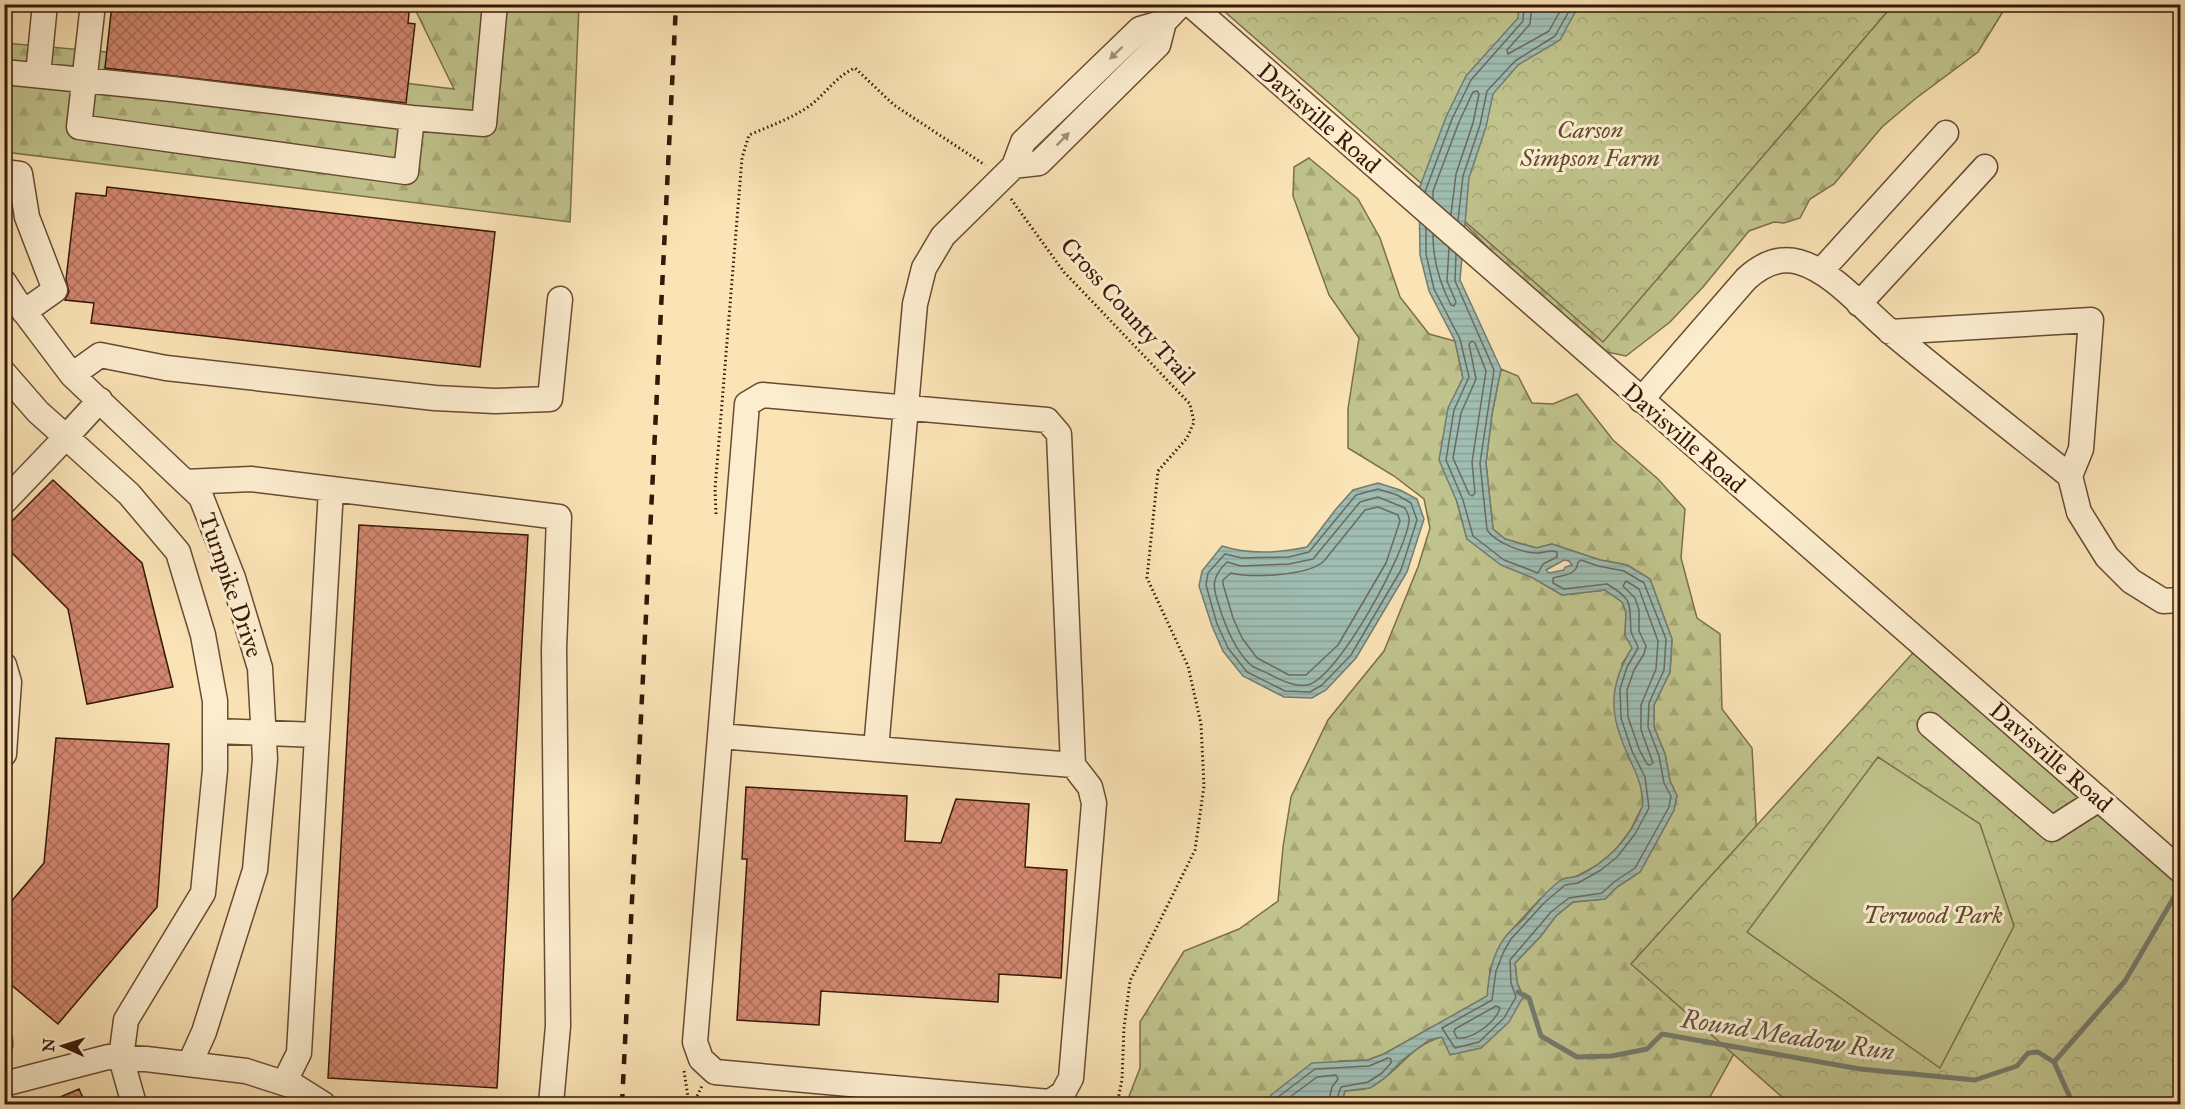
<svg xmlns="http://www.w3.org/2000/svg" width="2185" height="1109" viewBox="0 0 2185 1109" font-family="'IM FELL Great Primer',serif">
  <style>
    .forest { fill: url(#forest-firs); stroke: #7c6e4a; stroke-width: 1.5 }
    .park { fill: url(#park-crowns); stroke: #7c6e4a; stroke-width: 1.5 }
    .pitch { fill: #c0c38c; stroke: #7c6e4a; stroke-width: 1.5 }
    .water { fill: url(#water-rules); stroke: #757b6e; stroke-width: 1.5; fill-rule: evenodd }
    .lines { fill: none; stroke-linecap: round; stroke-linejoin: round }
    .shore { stroke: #6b6a5d; stroke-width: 1.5 }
    .stream { stroke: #757b6e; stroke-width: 5 }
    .building { fill: url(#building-cross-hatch); stroke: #371807; stroke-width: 1.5 }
    .minor-casing { stroke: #684b32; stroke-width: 27 }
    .path { stroke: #371807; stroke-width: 3; stroke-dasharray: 1.5 3; stroke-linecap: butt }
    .minor { stroke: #fcedcf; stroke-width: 24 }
    .rail { stroke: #371807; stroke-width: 4.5; stroke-dasharray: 10 10; stroke-linecap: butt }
    .oneway { fill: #a38d75 }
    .labels { text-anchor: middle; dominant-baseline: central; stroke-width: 6; stroke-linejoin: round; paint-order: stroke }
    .street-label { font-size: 24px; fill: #371807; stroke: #fcedcf }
    .park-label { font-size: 24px; font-style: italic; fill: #604b2f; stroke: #fcedcf }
    .water-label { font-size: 26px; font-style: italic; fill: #5b5243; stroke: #fcedcf }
  </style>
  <defs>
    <pattern id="forest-firs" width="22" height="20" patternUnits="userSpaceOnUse" patternTransform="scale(1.5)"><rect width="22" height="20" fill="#c0c38c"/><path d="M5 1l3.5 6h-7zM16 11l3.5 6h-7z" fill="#a6a777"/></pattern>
    <pattern id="park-crowns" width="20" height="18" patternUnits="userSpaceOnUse" patternTransform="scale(1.5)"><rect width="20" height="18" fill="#c0c38c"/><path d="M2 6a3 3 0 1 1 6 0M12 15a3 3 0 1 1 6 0" fill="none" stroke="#a6a777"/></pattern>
    <pattern id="water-rules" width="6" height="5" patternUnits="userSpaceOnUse" patternTransform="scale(1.5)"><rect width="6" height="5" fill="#9fbdb3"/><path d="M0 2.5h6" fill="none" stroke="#8aa298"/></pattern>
    <pattern id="building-cross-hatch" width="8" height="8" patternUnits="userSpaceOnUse" patternTransform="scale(1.5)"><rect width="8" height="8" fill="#d48871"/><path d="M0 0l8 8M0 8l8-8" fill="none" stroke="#ad6e5b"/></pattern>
  </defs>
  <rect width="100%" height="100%" fill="#fae3b5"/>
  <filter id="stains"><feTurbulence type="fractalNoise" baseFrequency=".00333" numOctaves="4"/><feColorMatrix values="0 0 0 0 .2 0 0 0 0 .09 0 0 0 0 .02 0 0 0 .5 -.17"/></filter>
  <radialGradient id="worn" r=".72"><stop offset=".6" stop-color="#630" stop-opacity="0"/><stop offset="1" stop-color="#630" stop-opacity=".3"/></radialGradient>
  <path class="forest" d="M413 5H579L570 222 5 152V43L265 66 454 89Z
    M1579 5H2007L1978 52 1915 99 1882 127 1834 184 1810 199 1800 218 1784 223 1774 222 1749 231 1703 287 1670 322 1626 356 1607 352 1502 262 1464 223 1469 178Z
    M1309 158 1358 199 1380 238 1400 297 1429 334 1455 341 1463 378 1448 409 1457 502 1467 539 1562 595 1605 590 1622 602 1626 612 1625 635 1633 647 1622 664 1627 754 1640 779 1643 805 1630 831 1613 853 1598 865 1575 877 1563 879 1540 899 1507 935 1490 970 1488 996 1384 1054 1368 1060 1339 1061 1271 1095 1272 1104H1126L1140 1068V1022L1184 951 1239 929 1278 901 1283 847 1291 797 1328 720 1384 651 1418 567 1430 528 1424 499 1394 476 1348 448V409L1359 338 1329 295 1293 196 1294 167Z
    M1501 369 1518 376 1532 403 1553 404 1577 394 1613 440 1658 479 1685 509 1681 558 1697 618 1720 634 1722 709 1752 748 1756 819 1760 1007 1706 1104H1341L1345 1091C1354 1090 1365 1090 1373 1086 1399 1072 1410 1045 1442 1037L1523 997 1517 982 1515 963 1540 937 1556 916 1573 902 1605 899 1617 887 1640 872 1674 810 1677 796 1670 781 1665 754 1654 727V705L1670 672 1672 639 1650 579 1627 565 1600 560 1552 544 1537 548 1505 539 1493 529 1486 463 1492 414Z"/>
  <path class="park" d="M1217 5H1893L1603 342Z
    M1921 644 2180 885V1104H1790L1631 964Z"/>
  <path class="pitch" d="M1878 757 1980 824 2014 926 1940 1068 1747 932Z"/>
  <path class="water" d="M1519 5H1579L1560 40 1518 65 1493 94 1486 127 1469 178 1460 280 1501 369 1492 414 1486 463 1493 529 1505 539 1536 548 1552 544 1600 560 1627 565 1650 579 1672 639 1670 672 1654 705V727L1665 754 1670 781 1677 796 1674 810 1640 872 1617 887 1605 899 1573 902 1556 916 1540 937 1515 963 1517 982 1523 997 1509 1022 1481 1048 1450 1055 1442 1037 1429 1040 1401 1061 1386 1077 1370 1088 1345 1091 1341 1104H1272L1271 1095 1312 1063 1368 1060 1384 1054 1487 996C1489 974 1492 954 1506 936 1512 929 1520 923 1526 916 1536 904 1547 890 1561 880 1566 877 1572 878 1578 876 1607 862 1631 838 1642 807 1644 802 1642 795 1641 789 1639 777 1633 767 1628 755 1609 715 1608 686 1632 648L1625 635 1626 612 1622 602 1605 590 1562 595 1533 578 1501 565 1467 539 1457 502 1439 460 1448 408 1463 378 1455 341 1429 291 1420 255 1419 189 1446 117 1466 76 1518 18ZM1564 560 1569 561 1572 565 1565 567 1564 570 1549 573 1546 570Z
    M1378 483 1400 490 1417 499 1424 519 1407 572 1356 658 1326 690 1312 698 1284 697 1243 676 1223 651 1212 626 1199 586 1202 571 1222 546C1250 555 1279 553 1307 547L1336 509 1353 490Z
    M5 1022C14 1035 17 1049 5 1060Z
    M173 1098H186L209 1104H171Z"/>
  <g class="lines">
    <path class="shore" d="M1532 4 1530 24 1507 50 1508 54 1549 31 1564 4
      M1425 192 1452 119 1471 80 1523 21 1524 4
      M1433 199V191L1459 122 1473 92 1477 91 1479 94 1473 123 1456 174 1451 214
      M1458 220 1463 176 1480 125 1487 91 1515 61 1555 36 1573 4
      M1426 228V254L1434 289 1460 339 1469 377 1454 410 1446 460 1463 500 1473 536 1504 560 1538 573 1543 564 1557 557V552C1550 549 1546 553 1538 553 1524 554 1495 542 1487 530L1480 463 1494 370 1455 281 1456 254
      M1433 235C1433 260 1439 282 1451 305L1454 306 1456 302 1447 281 1449 248
      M1472 341 1475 343 1486 371 1472 462 1475 493 1472 496 1469 494 1453 458 1461 413 1476 379 1469 344Z
      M1378 489 1397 495 1411 503 1417 520 1401 570 1351 655 1322 685 1310 692 1285 691 1247 672 1228 648 1217 624 1206 585 1208 573 1225 554 1242 558 1289 557 1309 552 1356 495Z
      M1378 497 1405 508C1407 512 1410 517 1409 521 1406 552 1338 679 1307 685 1293 687 1281 680 1269 674 1263 671 1257 669 1252 666 1238 654 1228 632 1222 615 1215 592 1207 581 1227 562L1241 566 1289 564 1313 559 1360 502Z
      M1378 507 1398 515 1400 521 1386 563 1338 645 1306 675H1289L1257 658 1242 638 1233 618 1223 584V580L1231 573C1252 578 1308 576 1324 561L1365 510Z
      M1581 560 1598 566 1624 571 1644 583 1666 639 1664 670 1649 703 1648 727 1659 756 1664 783 1671 796 1669 807 1635 868 1614 882 1602 893 1569 898 1551 912 1510 960 1511 983 1516 997 1504 1018 1479 1042 1455 1048 1442 1028 1492 1000 1496 971 1504 951 1511 939 1544 903 1565 885 1578 883 1601 870 1617 857 1635 834 1649 808 1645 777 1632 751 1621 718 1620 689 1627 667 1638 648C1637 642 1632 637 1631 631 1629 603 1634 600 1607 584L1564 589 1553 583V578C1564 575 1577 575 1578 562Z
      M1626 581 1639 589 1658 641 1656 669 1641 705V730L1653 763 1650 765 1647 764 1639 749 1628 717 1627 690 1634 670 1644 654 1646 646 1639 631V610L1635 598 1623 586Z
      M1496 1006 1500 1008C1496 1022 1472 1040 1457 1038L1454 1032 1455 1029Z
      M1278 1104V1097L1315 1069 1369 1066 1388 1058 1391 1059V1063L1382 1073 1368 1082 1341 1087 1335 1104
      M1285 1104 1286 1100 1317 1077 1336 1075 1338 1079 1332 1087 1328 1104"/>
    <path class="stream" d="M1518 992 1529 998 1541 1036 1577 1057 1612 1056 1647 1049 1662 1034 1860 1069 1975 1080 2017 1066 2028 1053 2038 1052 2054 1062 2073 1104
      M2054 1062 2125 981 2180 887
      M2156 1104 2180 1099"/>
  </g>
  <path class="building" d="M112 4H410L408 23 415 24 406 103 105 68Z
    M107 187 495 232 480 367 91 323 94 303 65 300 69 292 66 280 76 193 106 196Z
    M53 480 142 563 173 687 87 704 68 609 4 545V529Z
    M359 525 528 535 497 1088 328 1078Z
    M56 738 169 744 157 907 58 1024 4 979V910L44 863Z
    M746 787 907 796 905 841 941 843 956 799 1029 804 1025 867 1067 870 1061 978 999 974 998 1002 821 991 819 1025 737 1020 747 859H742Z
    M79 1089 86 1104H44Z"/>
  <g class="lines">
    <g class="minor-casing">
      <path id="minor" d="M93 4 79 127 406 172 412 118
        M1190 4 2180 870
        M4 72 172 89 412 118 484 124 495 4
        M38 75 45 4
        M1014 166 1039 163 1158 45 1164 22
        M4 172 20 174 27 217 55 290 24 312
        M1821 271 1946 133
        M4 282 17 302 72 375 201 497 233 578 260 668 265 759 255 870 204 1032 190 1063
        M1859 304 1985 167
        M4 373 38 412 66 437 100 400
        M72 375 100 355 166 368 435 398 495 401 550 399 560 299
        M1641 400 1746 279C1760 266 1778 256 1799 262 1834 272 1864 310 1892 333 1951 382 2011 429 2070 476L2081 449 2091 320 1890 332
        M2070 476 2079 512 2107 557 2131 581 2163 601 2180 600
        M185 482 251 479 559 517 554 649 558 1026 551 1104
        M4 502 66 437 129 494 178 552 203 635 215 701V770L203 893 126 1020 121 1058 134 1104
        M4 665 9 682 4 754
        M1930 725 2052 829 2099 799
        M215 731 317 735
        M720 736 695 1042 701 1059 715 1072 1050 1102 1063 1093 1071 1078 1094 803 1090 787 1073 765
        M876 749 720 736 747 404 762 395 1047 420 1059 434 1073 765 876 749 915 304 924 268 943 236 1014 166 1023 142 1140 29 1164 22 1181 4
        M284 1083 299 1053 331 489
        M4 1084 108 1057 146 1059 246 1071 296 1087 323 1104"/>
    </g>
    <path class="path" d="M1011 199 1064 272 1190 404 1194 422 1187 438 1158 471 1147 578 1188 666 1201 724 1204 786 1195 850 1130 981 1124 1028 1122 1080 1117 1104
      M716 514 715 489 742 158 749 135C770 126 790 119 808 107 825 95 836 76 855 68L894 105 985 165
      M684 1071 689 1104
      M693 1104 702 1086"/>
    <use href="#minor" class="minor"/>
    <path class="rail" d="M622 1104 676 4"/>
  </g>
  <defs><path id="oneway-solid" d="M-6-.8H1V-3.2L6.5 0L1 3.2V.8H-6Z" transform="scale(1.5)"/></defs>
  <g class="oneway">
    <use href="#oneway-solid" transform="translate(1116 53) rotate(136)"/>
    <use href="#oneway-solid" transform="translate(1063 139) rotate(-45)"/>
  </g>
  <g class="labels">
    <g class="street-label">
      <text transform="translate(1319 118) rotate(41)">Davisville Road</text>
      <text transform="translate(1128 311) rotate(48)">Cross County Trail</text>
      <text transform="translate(1684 438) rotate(41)">Davisville Road</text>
      <text transform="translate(231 585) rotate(71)">Turnpike Drive</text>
      <text transform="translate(2051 757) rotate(41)">Davisville Road</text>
    </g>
    <g class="park-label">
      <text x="1590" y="130">Carson<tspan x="1590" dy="28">Simpson Farm</tspan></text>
      <text x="1933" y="915">Terwood Park</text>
    </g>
    <g class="water-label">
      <text transform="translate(1788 1035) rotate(9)">Round Meadow Run</text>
    </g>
  </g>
  <rect width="2185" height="1109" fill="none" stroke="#fae3b5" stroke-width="24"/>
  <rect x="6" y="6" width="2173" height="1097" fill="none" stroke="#371807" stroke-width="3"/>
  <rect x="12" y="12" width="2161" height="1085" fill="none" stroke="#371807" stroke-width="1.5"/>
  <g transform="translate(63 1046) rotate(273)" stroke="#fcedcf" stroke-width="4.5" paint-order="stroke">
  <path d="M0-4.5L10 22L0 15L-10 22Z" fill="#371807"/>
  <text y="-9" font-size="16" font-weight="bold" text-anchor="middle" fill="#371807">N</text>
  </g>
  <rect width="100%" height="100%" filter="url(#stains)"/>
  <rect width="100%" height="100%" fill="url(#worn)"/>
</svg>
